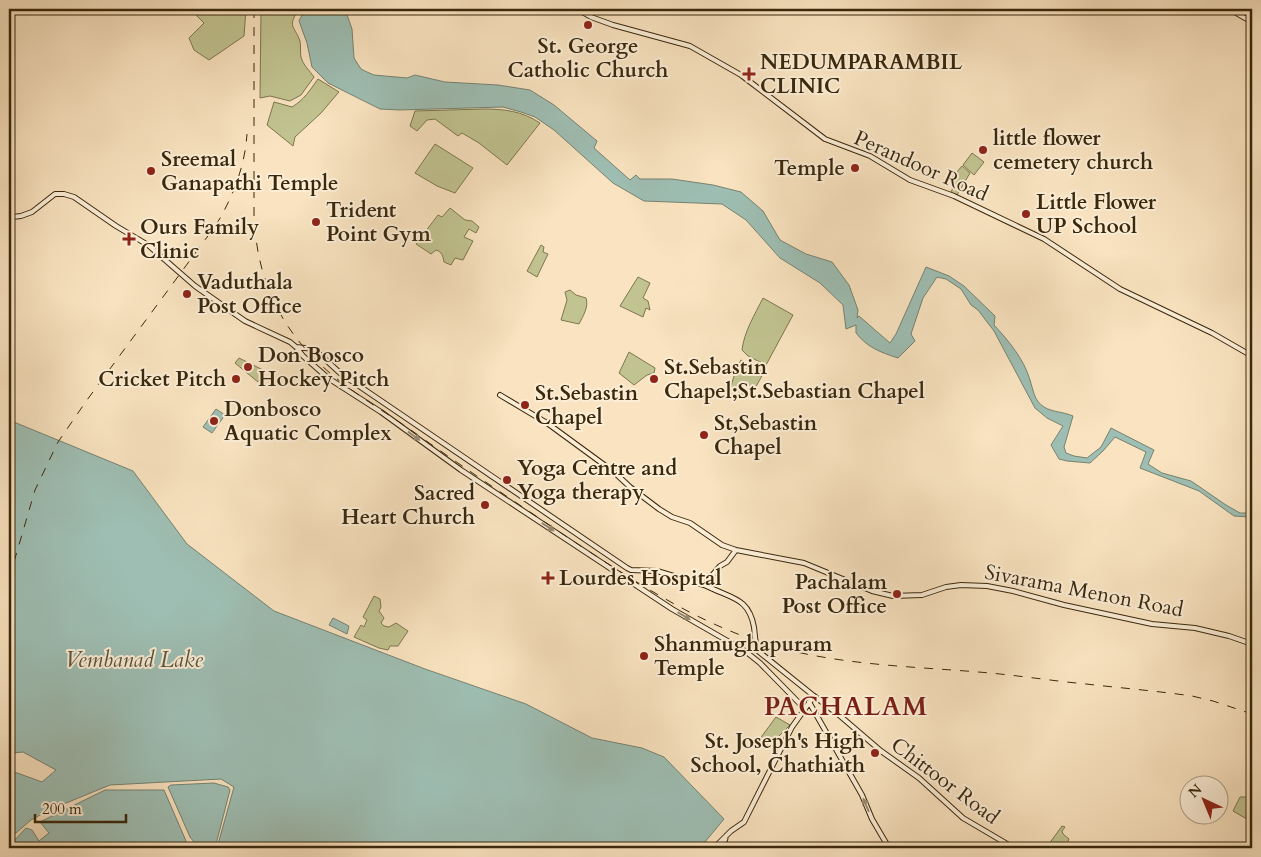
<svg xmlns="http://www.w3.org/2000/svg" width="1261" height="857" viewBox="0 0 1261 857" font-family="Cardo,serif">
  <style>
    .green { fill: #c1c390; stroke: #7e764e }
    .water { fill: #9ebeb3; stroke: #768270 }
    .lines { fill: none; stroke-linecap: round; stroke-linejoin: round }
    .secondary-casing { stroke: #3a280c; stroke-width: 6 }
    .secondary { stroke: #fbedd6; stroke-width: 4 }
    .rail { stroke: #3a280c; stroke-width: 1; stroke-dasharray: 9 9; stroke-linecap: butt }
    .secondary-bridge-casing { stroke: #3a280c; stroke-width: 6; stroke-linecap: butt }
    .secondary-bridge { stroke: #fbedd6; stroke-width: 4 }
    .oneway { fill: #9a8a71 }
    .poi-dot { fill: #8f2418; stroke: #fbedd6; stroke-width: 2 }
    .labels { text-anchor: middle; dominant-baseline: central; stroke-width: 4; stroke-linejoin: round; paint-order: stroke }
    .poi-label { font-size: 21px; font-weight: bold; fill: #3a280c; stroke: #fbedd6; text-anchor: start }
    .street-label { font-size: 21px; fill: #3a280c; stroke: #fbedd6 }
    .water-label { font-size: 22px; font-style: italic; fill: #58553e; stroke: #fbedd6 }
    .district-label { font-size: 26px; font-weight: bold; letter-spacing: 1px; fill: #7a1f14; stroke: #fbedd6 }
  </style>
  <rect width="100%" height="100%" fill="#f9e3c0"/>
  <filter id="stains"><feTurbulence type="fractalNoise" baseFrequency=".004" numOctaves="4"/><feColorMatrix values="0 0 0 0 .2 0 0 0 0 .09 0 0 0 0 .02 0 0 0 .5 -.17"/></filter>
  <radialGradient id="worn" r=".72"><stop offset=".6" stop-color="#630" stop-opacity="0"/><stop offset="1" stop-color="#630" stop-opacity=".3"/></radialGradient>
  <path class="green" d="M190 9H246L244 36 209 60 194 50 189 38 204 23Z
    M261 9H299C287 27 294 25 300 41 301 46 300 52 301 57 303 65 310 71 314 77L301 95 290 101 270 96 260 98Z
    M318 79 339 92 338 93 321 113 295 137 293 146 267 125 274 102 292 107C304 100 310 90 318 79Z
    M483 109C504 109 522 111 540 123L507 165 479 143 462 133 458 136 435 119 427 120 417 131 410 126 415 111Z
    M435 144 473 168 455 193 437 186 415 173Z
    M972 153 984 162 974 175 963 165Z
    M962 166 970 173 957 195 951 192 955 183 950 180Z
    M450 208 465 220 472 221 479 227 476 233 469 229 464 237 473 241 463 260 455 258 451 265 444 262C443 256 442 252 436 250L431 254 416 244 438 215 442 217Z
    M541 245 544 247 543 252 548 254 537 277 527 271Z
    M638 277 650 283 643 298 648 301 650 310 646 308 643 317 620 306Z
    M570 290 576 295 586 298C589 307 583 316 579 324L561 320 567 300 565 292Z
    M763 298 793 315 766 365 748 356 742 350C744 332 755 314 763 298Z
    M629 352 655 368 654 373 647 375 634 385 619 373Z
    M239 358 263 370 258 382 235 363Z
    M741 360 764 372 753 392 744 394 742 398H731L728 395 736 370Z
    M374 596 380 599 381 607 379 611 384 618 381 623 384 626 389 627 396 623 408 631 398 646H390L388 650 379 648 354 637 361 625 364 627 367 620 363 617Z
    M776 717 790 725 769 746 759 740Z
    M1248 794 1252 795V817L1245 818 1233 811 1240 797H1246Z
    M1062 826 1065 827 1062 831 1063 834 1069 839 1067 844 1062 848H1046Z"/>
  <path class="water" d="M305 9H345L352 29 354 58 361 69 367 72 374 75 407 78 415 75 445 82 498 85 530 90 554 105 597 141 594 148 630 180 636 175 640 179H672L713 185 741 192 763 211 780 240 806 254 832 262 849 285 858 310 857 318 859 316 890 343 896 334 926 267 949 276 964 286 995 316 994 325C1008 340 1024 359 1030 380 1033 389 1034 401 1044 407 1052 412 1064 412 1073 416L1064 447 1066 453 1074 456 1087 458 1101 447 1111 428 1154 450 1148 464 1162 473 1191 481 1226 505 1240 513H1247L1252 501V512L1249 517 1234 516 1199 491 1140 468 1146 452 1115 437 1103 451 1090 463 1067 461 1059 459 1051 445 1063 426 1047 418 1035 408 994 331 978 310 971 305 961 289 946 279 937 277 923 298 911 334 915 341 898 358C880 352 868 348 856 333V325L846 329 843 305 820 283 780 258 746 220 722 204 644 201 613 183 554 130 535 117 521 112 503 107 400 110 380 109 328 83 312 67 307 43 299 21Z
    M216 409 225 415 212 433 203 427Z
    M9 420 133 471 187 544 274 611 425 669 526 704 592 738 642 748 664 757 724 819 700 848H217L234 787 221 779 110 785 49 810 31 820 9 839V770L42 782 56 770 23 752 12 753 9 749Z
    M333 618 349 626 347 634 329 625Z
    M214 783 228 787 230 790 215 848H199L190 837 168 787 171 785Z
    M105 790H164L189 848H137L133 842 120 848H14L11 844 26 828 32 830 39 841 49 833 40 822Z"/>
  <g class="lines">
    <g class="secondary-casing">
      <path id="secondary" d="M577 9 591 17 613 25 690 46 741 75 825 139 870 156 910 180 954 196 1044 239 1120 289 1212 333 1252 356
        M1229 9 1252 22
        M9 215 12 217 21 216 32 212 55 194H64L74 197 116 226 148 245 195 286 245 321 290 342 296 347 303 356 328 378 381 412 461 470 672 609 745 651 760 663 804 708
        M296 347 314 349 340 373 627 568 631 570 657 571 704 585 713 589
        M500 395 547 423 614 472 630 487 659 509 672 517 690 523 722 545 736 550 804 563 872 591 893 596 922 595 946 587 961 585 987 586 1013 591 1064 605 1152 624 1195 628 1229 636 1252 644
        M704 585 720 566 727 562 736 550
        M809 702 862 795 872 819 889 848
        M714 848 731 831 744 822 792 727 814 696 839 715 881 751 919 778 963 818 1014 848
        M718 848 725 840 726 836"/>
    </g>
    <use href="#secondary" class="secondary"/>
    <path class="rail" d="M254 9V215C256 264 270 307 302 345 333 383 379 407 418 435 467 470 517 503 567 537 637 583 706 630 788 650 854 666 923 667 990 673 1022 676 1054 681 1086 684 1121 688 1157 691 1192 696L1213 701 1252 714
      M9 579 35 490 58 442 87 400 216 225C233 197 245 166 247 134"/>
    <g class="secondary-bridge-casing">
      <path id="secondary-bridge" d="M713 589C735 599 749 600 754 627 755 635 755 643 758 651L814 696"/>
    </g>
    <use href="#secondary-bridge" class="secondary-bridge"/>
  </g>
  <defs><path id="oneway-solid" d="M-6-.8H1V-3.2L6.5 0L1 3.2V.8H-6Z" transform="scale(1.25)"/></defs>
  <g class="oneway">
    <use href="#oneway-solid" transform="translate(414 436) rotate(36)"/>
    <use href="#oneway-solid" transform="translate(548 527) rotate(33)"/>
    <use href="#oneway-solid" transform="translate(684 616) rotate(31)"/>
    <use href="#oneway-solid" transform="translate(866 805) rotate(-113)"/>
  </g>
  <g class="poi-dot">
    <circle cx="588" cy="25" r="5"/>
    <path d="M746.5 66.5h5v5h5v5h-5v5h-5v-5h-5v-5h5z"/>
    <circle cx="983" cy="150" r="5"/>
    <circle cx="855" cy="168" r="5"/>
    <circle cx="151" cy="171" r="5"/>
    <circle cx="1026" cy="214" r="5"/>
    <circle cx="316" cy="222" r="5"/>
    <path d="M126.5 231.5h5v5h5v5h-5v5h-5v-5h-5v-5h5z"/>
    <circle cx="187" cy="294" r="5"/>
    <circle cx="248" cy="367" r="5"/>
    <circle cx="236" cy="379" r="5"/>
    <circle cx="654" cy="379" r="5"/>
    <circle cx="525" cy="405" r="5"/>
    <circle cx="214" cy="421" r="5"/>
    <circle cx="704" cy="435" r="5"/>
    <circle cx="507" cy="480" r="5"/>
    <circle cx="485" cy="505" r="5"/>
    <path d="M545.5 570.5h5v5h5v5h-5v5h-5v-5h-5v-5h5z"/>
    <circle cx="897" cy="594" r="5"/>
    <circle cx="644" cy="656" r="5"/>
    <circle cx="875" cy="753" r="5"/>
  </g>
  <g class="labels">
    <g class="poi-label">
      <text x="588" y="46" text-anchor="middle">St. George<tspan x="588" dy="24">Catholic Church</tspan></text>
      <text x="760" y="62">NEDUMPARAMBIL<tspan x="760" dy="24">CLINIC</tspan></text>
      <text x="993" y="138">little flower<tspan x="993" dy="24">cemetery church</tspan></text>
      <text x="161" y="159">Sreemal<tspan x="161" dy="24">Ganapathi Temple</tspan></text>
      <text x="845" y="168" text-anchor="end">Temple</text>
      <text x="1036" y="202">Little Flower<tspan x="1036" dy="24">UP School</tspan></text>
      <text x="326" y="210">Trident<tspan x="326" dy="24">Point Gym</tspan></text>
      <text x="140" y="227">Ours Family<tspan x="140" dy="24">Clinic</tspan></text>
      <text x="197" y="282">Vaduthala<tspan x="197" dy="24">Post Office</tspan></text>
      <text x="258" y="355">Don Bosco<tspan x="258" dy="24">Hockey Pitch</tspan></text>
      <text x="664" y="367">St.Sebastin<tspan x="664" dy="24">Chapel;St.Sebastian Chapel</tspan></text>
      <text x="226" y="379" text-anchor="end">Cricket Pitch</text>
      <text x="535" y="393">St.Sebastin<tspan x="535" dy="24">Chapel</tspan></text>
      <text x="224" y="409">Donbosco<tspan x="224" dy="24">Aquatic Complex</tspan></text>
      <text x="714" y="423">St,Sebastin<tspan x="714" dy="24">Chapel</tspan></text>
      <text x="517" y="468">Yoga Centre and<tspan x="517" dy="24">Yoga therapy</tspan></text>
      <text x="475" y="493" text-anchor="end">Sacred<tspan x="475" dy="24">Heart Church</tspan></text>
      <text x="559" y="578">Lourdes Hospital</text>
      <text x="887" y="582" text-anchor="end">Pachalam<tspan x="887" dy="24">Post Office</tspan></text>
      <text x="654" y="644">Shanmughapuram<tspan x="654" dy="24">Temple</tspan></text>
      <text x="865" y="741" text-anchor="end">St. Joseph's High<tspan x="865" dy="24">School, Chathiath</tspan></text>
    </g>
    <g class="street-label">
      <text transform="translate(921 166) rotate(24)">Perandoor Road</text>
      <text transform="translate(1084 591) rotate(11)">Sivarama Menon Road</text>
      <text transform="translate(945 781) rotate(37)">Chittoor Road</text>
    </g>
    <g class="water-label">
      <text x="134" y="660">Vembanad Lake</text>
    </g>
    <g class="district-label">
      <text x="846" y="706">PACHALAM</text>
    </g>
  </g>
  <rect width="1261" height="857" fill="none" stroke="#f9e3c0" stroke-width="30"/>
  <rect x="10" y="10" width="1241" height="837" fill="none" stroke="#3a280c" stroke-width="2.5"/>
  <rect x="15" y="15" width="1231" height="827" fill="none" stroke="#3a280c"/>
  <g transform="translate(1204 800) rotate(316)"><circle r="24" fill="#fbedd6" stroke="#ae9e85"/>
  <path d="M0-4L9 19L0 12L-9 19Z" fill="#8f2418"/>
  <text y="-8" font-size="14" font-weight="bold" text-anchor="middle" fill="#3a280c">N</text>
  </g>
  <path d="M35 814v8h91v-8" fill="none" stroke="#3a280c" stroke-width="2.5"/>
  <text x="42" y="814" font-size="15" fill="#3a280c" stroke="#fbedd6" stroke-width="4" paint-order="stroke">200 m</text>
  <rect width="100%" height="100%" filter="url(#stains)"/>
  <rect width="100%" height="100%" fill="url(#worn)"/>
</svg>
